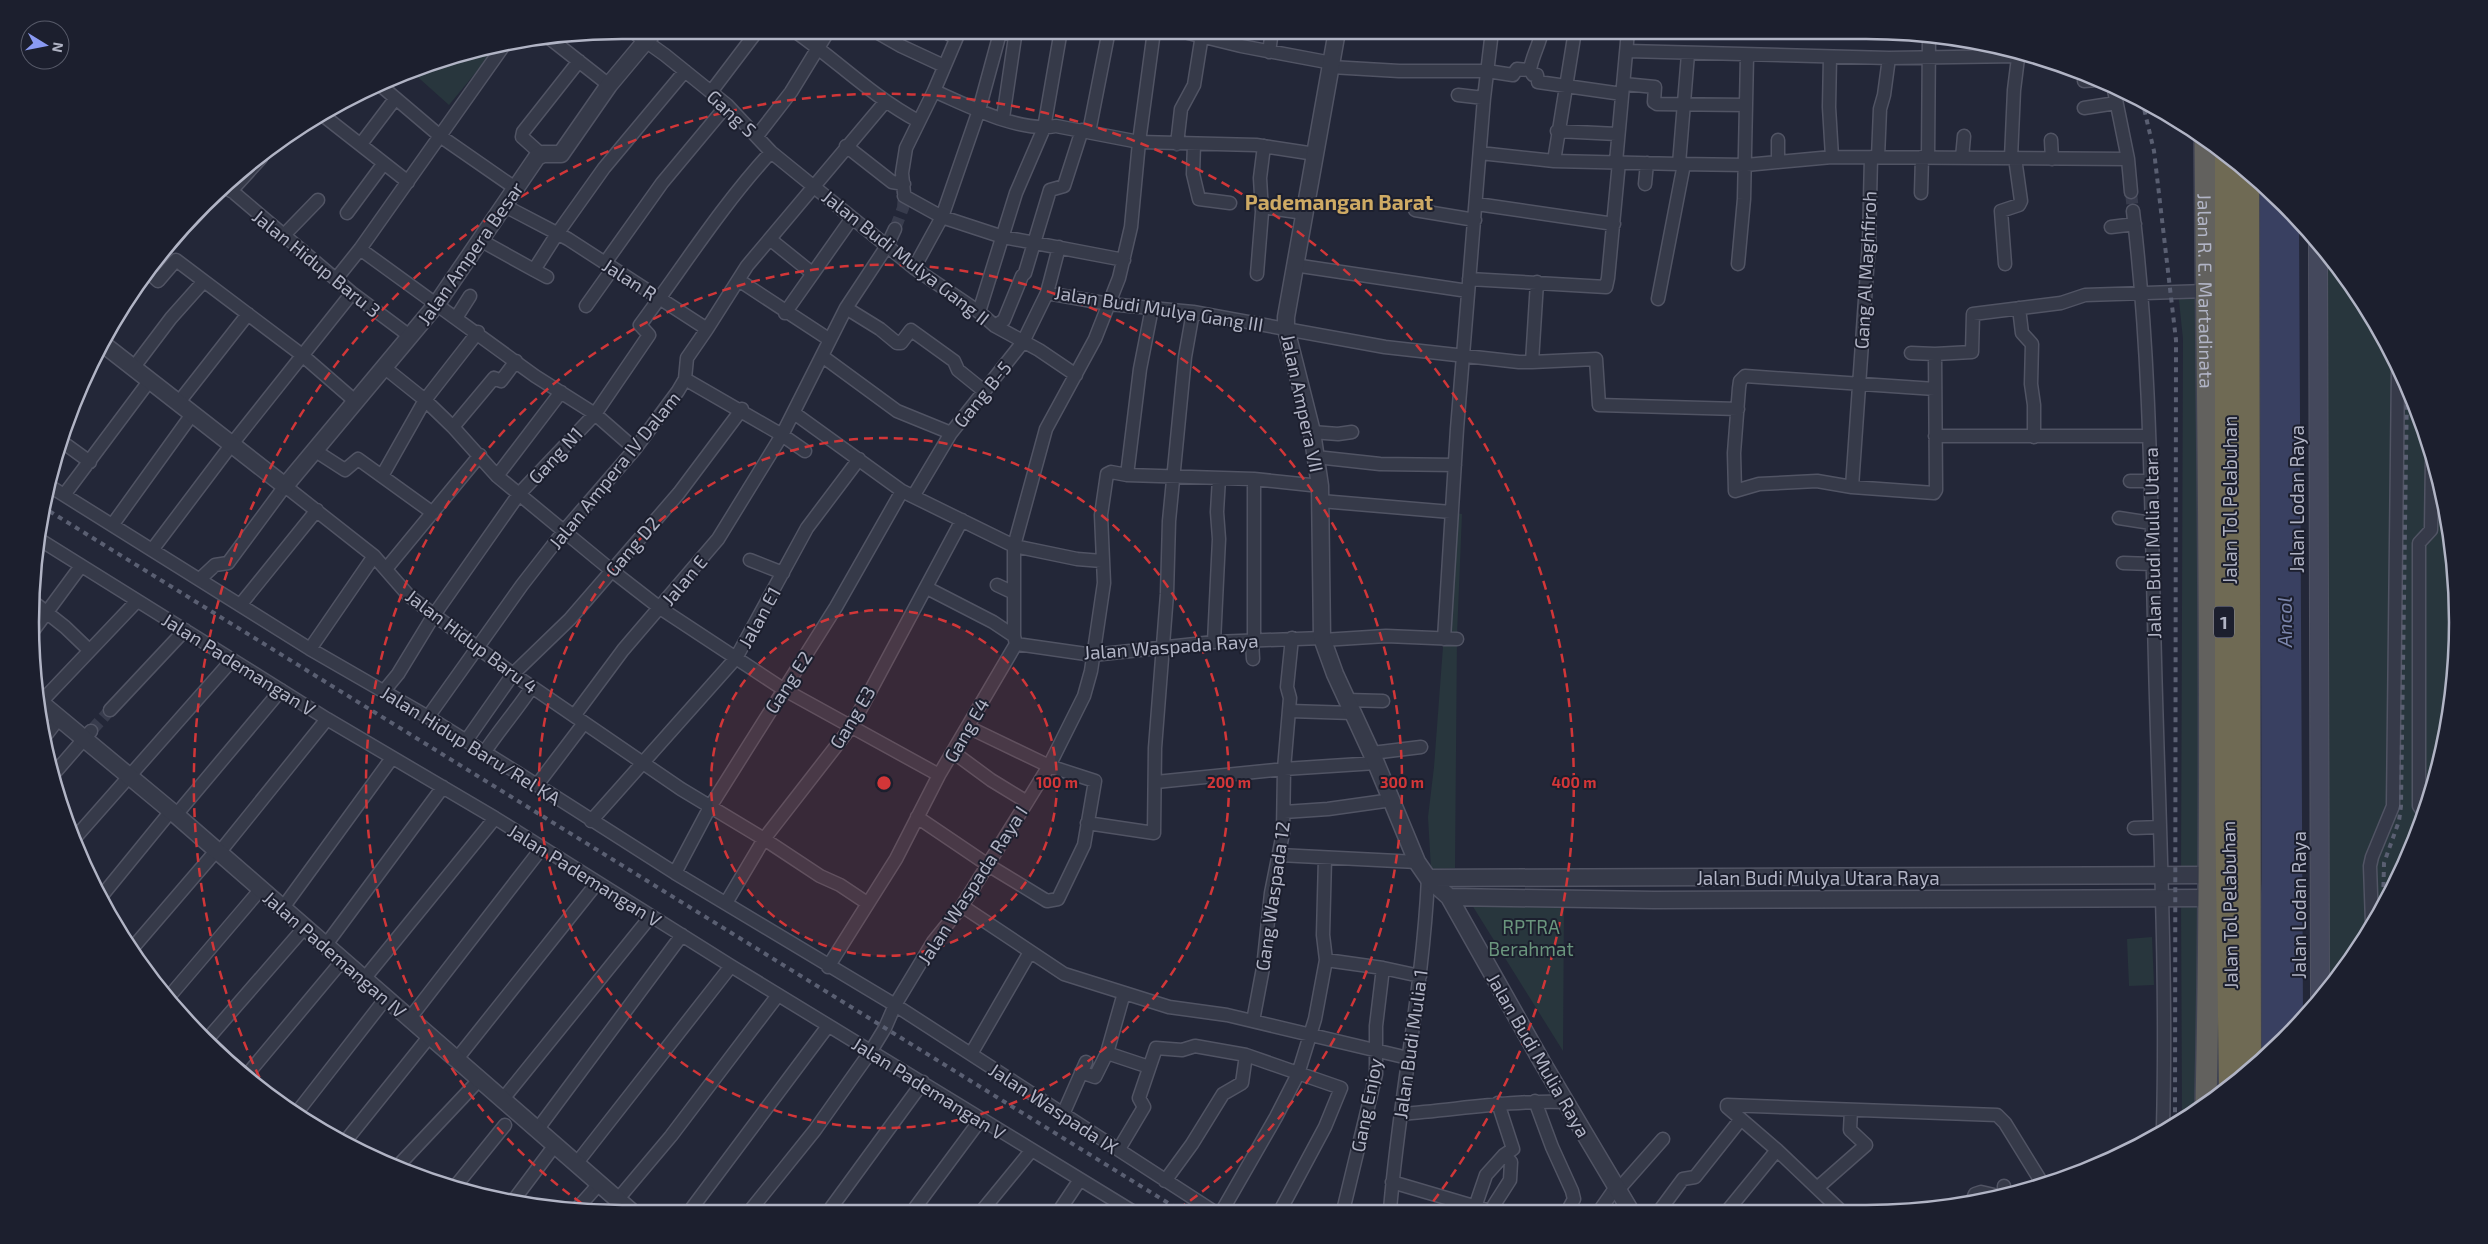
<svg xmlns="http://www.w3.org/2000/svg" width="2488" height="1244" viewBox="0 0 2488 1244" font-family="'Exo 2',sans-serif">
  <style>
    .green { fill: #28363d }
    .water { fill: #394061 }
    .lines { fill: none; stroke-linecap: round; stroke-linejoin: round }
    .minor-tunnel { stroke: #383c4d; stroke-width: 12; stroke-dasharray: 12 6; stroke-linecap: butt }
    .minor-casing { stroke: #515464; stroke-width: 15 }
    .tertiary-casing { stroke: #515464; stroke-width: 19 }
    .secondary-casing { stroke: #515464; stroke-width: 20 }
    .trunk-casing { stroke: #414454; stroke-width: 24 }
    .motorway-casing { stroke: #414454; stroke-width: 26 }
    .minor { stroke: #363a49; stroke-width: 12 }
    .tertiary { stroke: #363a49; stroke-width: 16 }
    .secondary { stroke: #44485c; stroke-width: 18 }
    .trunk { stroke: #62615e; stroke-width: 21 }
    .motorway { stroke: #6f6a54; stroke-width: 24 }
    .rail { stroke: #5a5f72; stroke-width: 4; stroke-dasharray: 5 5; stroke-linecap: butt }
    .ring { fill: none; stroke: #d23638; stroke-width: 2.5; stroke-dasharray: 9 6 }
    .labels { text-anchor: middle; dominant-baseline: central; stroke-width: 4; stroke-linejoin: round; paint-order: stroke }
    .shield { fill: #1c1f2e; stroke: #848798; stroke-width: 1 }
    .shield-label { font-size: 18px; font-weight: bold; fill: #b1b4c5 }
    .street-label { font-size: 19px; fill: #b1b4c5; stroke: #1c1f2e }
    .park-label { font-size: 19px; fill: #6a957d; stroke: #1c1f2e }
    .water-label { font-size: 20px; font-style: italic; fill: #7b85ab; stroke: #1c1f2e }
    .quarter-label { font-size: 21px; font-weight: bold; fill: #ceaa64; stroke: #1c1f2e }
    .rim { fill: none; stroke: #b1b4c5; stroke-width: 2.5 }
    .centre { fill: #d23638; stroke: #1c1f2e; stroke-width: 2.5 }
    .ring-label { font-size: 15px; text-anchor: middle; font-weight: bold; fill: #d23638; stroke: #1c1f2e; stroke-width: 4; stroke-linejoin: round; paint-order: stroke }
  </style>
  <rect width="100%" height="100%" fill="#232738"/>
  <path class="green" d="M500 43 449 105 411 71 431 62Z
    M2318 241 2379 326 2426 431 2453 544 2457 660 2438 775 2397 884 2335 983 2321 997Z
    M2178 291H2198L2208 875 2181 876 2183 339Z
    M1453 513 1462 514 1457 635 1455 868 1431 869 1428 817 1434 767Z
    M2181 898H2208V1102L2182 1117Z
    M1564 904 1563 1051 1472 905Z
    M2152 937 2154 985 2129 986 2127 939Z"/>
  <path class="water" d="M2259 183 2299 220 2303 1015 2248 1070 2262 880Z"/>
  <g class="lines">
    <path class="minor-tunnel" d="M2131 192 2133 211
      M895 229 903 208 904 193
      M91 731 110 710"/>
    <g class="minor-casing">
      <path id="minor" d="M630 30 665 55 727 105 771 152 914 268 979 312 995 326 1039 350 1076 375
        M793 30C838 61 870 95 918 121
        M873 30 901 46 944 66
        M942 30 956 38
        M1180 31 1241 46 1332 63
        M548 37 609 85
        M1627 51 1889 58 2018 56
        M1269 52 1272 31
        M1830 57 1829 107 1832 157
        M1331 67 1399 71H1487L1513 75 1517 69 1530 70
        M1530 70 1533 75H1537L1538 82 1622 94
        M1530 70C1532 56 1539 46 1542 31
        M2084 81 2097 80
        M1624 84 1655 87 1654 102 1657 104 1746 105
        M380 85 440 136 515 188
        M2113 85 2128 159 2131 192
        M934 91C967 105 1019 133 1056 126L1139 142 1256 145 1315 154
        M711 92 758 30
        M1458 95 1484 98
        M2084 108 2116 103
        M320 113 408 182
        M1003 118 1016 30
        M1557 131 1617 134
        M1089 132 1109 30
        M757 136 791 92 829 30
        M1778 140V162
        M2051 140 2052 159
        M361 144 395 99
        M1177 144 1181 109 1194 85 1202 35
        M1194 144 1193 174 1199 199 1230 203
        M846 146 892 182 904 184
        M1480 153 1554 161 1679 164 1746 165 1832 157 2128 159
        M541 154 522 137 523 132 579 61
        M1878 157 1880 109 1884 95 1889 58
        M1928 157 1929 35
        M1962 158 1964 136
        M2011 158 2014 90 2019 50
        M1554 161 1575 31
        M1616 162 1628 31
        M1679 164 1688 54
        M1645 184 1647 163
        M226 186 352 293 411 337
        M231 191 261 158
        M904 193 902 173 906 148 934 91 960 30
        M1921 193 1922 157
        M904 196 942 217 1003 237 1124 260
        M1477 204 1614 224
        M503 205 568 239 707 329 687 358 685 379
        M1262 207 1304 213
        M1415 210 1475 220
        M2133 211C2151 360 2151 512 2155 662 2159 818 2167 973 2163 1128
        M347 213 384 163
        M2111 227 2135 224
        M284 235 318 200
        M480 240 534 270
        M771 240 812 273
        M360 249 535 376 595 414 635 449
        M605 263 662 183 727 105
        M1738 264 1744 199 1747 56
        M2005 264 2001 211 2019 205 2021 201 2015 158
        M1294 265 1468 291
        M914 268 942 217 979 110 1000 33 1015 34
        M147 271 158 281 176 260 302 355 355 401
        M1257 274 1262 212 1260 178 1264 146
        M547 277 534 270 557 234 604 168 685 71
        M336 279 360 249 507 41
        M1469 279 1606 287 1608 278 1619 162
        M740 281 830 340
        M1047 293 1109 304 1193 312 1385 347 1519 362H1532L1537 282
        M1658 299 1684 164
        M586 306 613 268
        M846 308 880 329 897 343H901L911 330 954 361 958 370 984 391
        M2019 308 2022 333 2032 344 2031 384 2034 405V437
        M979 312 1016 193 1044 128 1061 30
        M785 313 852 218
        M456 318 470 296
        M995 326 1004 320 1022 276 1025 273 1050 190 1064 186 1082 130
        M707 329 747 266 885 102
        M1911 353 1935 354
        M822 356 897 411 951 433
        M1532 362 1596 359 1599 405 1738 409
        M134 367 171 318 204 281
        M385 368 425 400 453 427 497 476 611 570 660 608 783 689 939 775
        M1935 389 1745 376 1740 381 1739 388 1734 453 1735 491 1759 484 1817 481 1852 487 1934 493 1936 490 1935 354 1972 352 1973 314 2061 303 2085 295 2206 291
        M179 402 248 314
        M794 413 902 491 1014 546V636L1016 644 1093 655 1214 642 1322 638
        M453 427 494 378 501 381 516 361
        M1312 432 1338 434 1352 432
        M1935 436H2149
        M61 441 90 462
        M314 450 345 470 358 459 433 513
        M1316 457 1380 464 1455 465
        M1127 475 1140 369 1152 308
        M382 476 425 400 478 332
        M497 476 561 392
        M2130 481H2150
        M48 485 310 649 428 717 537 785 675 873 895 1005 1213 1211
        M1852 487 1869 242 1871 157
        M64 495 150 380
        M914 495 951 433 1023 342 1047 293 1059 247
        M1321 501 1451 512
        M2119 518 2151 523
        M113 524 193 413
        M37 538 327 719 495 818 731 966 1132 1211
        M152 550 232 444 352 293
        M750 560 783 573
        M1102 561 1077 559 1014 546 1046 429 1095 339 1119 278 1131 227 1139 142 1154 31
        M2123 563 2152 564
        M386 569 480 455
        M200 579 215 565 228 563 285 486 374 556 409 596 513 674 681 789 764 839 820 876 840 885 867 903
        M997 585 1014 593
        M927 588 993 622 1014 636
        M32 601 65 627 89 650
        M241 604 317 510
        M33 631 81 566
        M1444 639 1457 429 1484 98 1492 31
        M1252 640 1253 659
        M1254 640V479
        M1323 640 1386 636 1457 639
        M1214 642 1219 539 1217 512 1219 478
        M310 649 374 556
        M384 691 398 674 434 615 519 494 595 414 649 335 640 325C683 267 722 205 771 152
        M1347 700 1383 701
        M40 703 137 601
        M110 710 185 630
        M1290 711 1352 713
        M574 716 623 650 718 539 782 435 805 451
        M428 717 522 585 564 531 635 449 678 391 685 379 782 435 846 308 887 246 895 229
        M43 739 59 718
        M466 741 513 674 570 619 679 493 742 409
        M953 752 991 780 1027 802
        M484 753C499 730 517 710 532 687
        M1372 753 1421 747
        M51 777 91 731
        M1156 782 1284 769 1376 763
        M537 785 584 723
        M1284 812 1328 809 1392 800
        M2424 813 2419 806V543L2431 530 2432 457
        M176 815 281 690
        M917 817 988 865 1047 901 1058 899 1084 845 1095 781 1049 766 968 727
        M591 821 736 658 807 528 859 459
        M1087 823 1154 833 1155 748 1167 594 1169 521 1185 357 1193 312
        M2134 828 2160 827
        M74 839 232 660
        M219 853 327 719
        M1279 855 1417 862
        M675 873 710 807 836 607 902 491
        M100 898 171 811
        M726 903 764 839 851 727 962 520
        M962 906 1064 974 1169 1007 1227 1015 1408 1058
        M282 909 392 758
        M2372 923 2370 866 2372 857 2393 806 2398 369
        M325 946 443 787
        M130 951 216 851
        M1326 960 1383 968 1420 976
        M828 967 896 859 939 775 1016 644
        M364 979 495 818
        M168 998 260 890
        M410 1018 541 849
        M1253 1021 1263 968 1271 893 1283 833 1284 769 1290 698 1287 687 1292 638
        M205 1042 304 928
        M1107 1053 1124 993
        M971 1054 1030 952
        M456 1060 597 883
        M1081 1072 1095 1077 1107 1053 1149 1067
        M246 1076 342 961
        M503 1099 651 916
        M1535 1101 1552 1147 1572 1191 1574 1199 1568 1210
        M1064 1112 1086 1062
        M1401 1114C1456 1110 1510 1100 1565 1102
        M295 1115 386 998
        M537 1130 682 935
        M344 1143 429 1037
        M1119 1149 1144 1107 1139 1098 1156 1048 1182 1050 1195 1046 1246 1055 1341 1088 1325 1127 1280 1211
        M576 1164 731 966
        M397 1167 479 1080
        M1165 1181 1192 1144 1223 1094 1242 1083 1246 1055
        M1392 1182 1487 1210
        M454 1188 505 1125
        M1817 1188 1866 1145 1850 1130 1851 1110
        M1618 1190 1663 1139
        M2004 1193V1186
        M618 1199 671 1136 778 995
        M513 1201 555 1145
        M1972 1201 1975 1194 1981 1192 1994 1195
        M1839 1209 1777 1150 1727 1107V1105L1997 1115 2005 1123 2042 1183
        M1390 1210C1399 1099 1423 989 1428 878
        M1474 1210 1486 1175 1504 1155 1513 1149 1498 1103
        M1495 1210 1494 1205 1510 1180 1511 1162 1504 1155
        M1600 1210 1616 1187
        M1660 1210 1683 1179 1695 1177 1741 1119
        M1728 1210 1777 1150
        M575 1211 599 1184
        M1059 1211 1079 1181
        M1222 1211 1276 1117 1298 1074 1315 1019 1326 960 1323 935 1325 858
        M1343 1211 1376 1074V1026L1383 968
        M689 1212 828 1026
        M749 1212 815 1130 871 1051 885 1028 895 1005 933 942 962 906 1027 802 1049 766 1084 696 1091 671 1104 583 1101 515 1107 474 1111 472 1127 475 1254 479 1320 486
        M828 1212 923 1082
        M912 1212 981 1119
        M981 1212 1031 1151"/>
    </g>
    <g class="tertiary-casing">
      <path id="tertiary" d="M1337 31 1286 317V329L1312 432 1320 486 1322 638 1335 674 1376 763 1417 862 1428 878 1449 897 1542 1062 1630 1210
        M103 344 285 486 436 305 537 157 543 154H561L609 85 655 30
        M35 698 176 815 633 1213
        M1428 878 2208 875
        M1449 897 1654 900 2208 898"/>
    </g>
    <g class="secondary-casing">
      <path id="secondary" d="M2318 241 2320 998"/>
    </g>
    <g class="trunk-casing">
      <g id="trunk">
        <path id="s1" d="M2205 139C2208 460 2213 782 2206 1104"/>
      </g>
    </g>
    <g class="motorway-casing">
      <path id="motorway" d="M2227 153V805L2231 1087
        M2247 172 2249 1069"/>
    </g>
    <use href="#minor" class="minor"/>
    <use href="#tertiary" class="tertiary"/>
    <use href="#secondary" class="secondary"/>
    <use href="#trunk" class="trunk"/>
    <use href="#motorway" class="motorway"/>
    <path class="rail" d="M2142 100 2154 151 2176 340 2175 1121
      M41 506 1181 1211
      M2383 907 2384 863 2399 821 2401 806 2407 388"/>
  </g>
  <circle cx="884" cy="783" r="173" fill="#d23638" fill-opacity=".12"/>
  <g class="ring">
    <circle cx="884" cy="783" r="173"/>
    <circle cx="884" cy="783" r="345"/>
    <path d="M594 1212A518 518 0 1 1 1177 1210"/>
    <path d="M266 1091A690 690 0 1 1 1428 1208"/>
  </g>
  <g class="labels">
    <rect class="shield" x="2214" y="606.5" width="20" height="31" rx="4"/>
    <g class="shield-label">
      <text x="2224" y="622">1</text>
    </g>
    <g class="street-label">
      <text transform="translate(732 113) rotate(43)">Gang S</text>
      <text transform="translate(470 253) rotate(-55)">Jalan Ampera Besar</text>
      <text transform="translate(906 257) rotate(38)">Jalan Budi Mulya Gang II</text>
      <text transform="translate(317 263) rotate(39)">Jalan Hidup Baru 3</text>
      <text transform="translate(1865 270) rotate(-87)">Gang Al Maghfiroh</text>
      <text transform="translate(630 279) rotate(33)">Jalan R</text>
      <text stroke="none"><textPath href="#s1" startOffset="152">Jalan R. E. Martadinata</textPath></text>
      <text transform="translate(1159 308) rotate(9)">Jalan Budi Mulya Gang III</text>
      <text transform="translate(982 394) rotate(-51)">Gang B-5</text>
      <text transform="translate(1303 403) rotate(78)">Jalan Ampera VII</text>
      <text transform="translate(555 455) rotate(-47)">Gang N1</text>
      <text transform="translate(614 470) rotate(-51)">Jalan Ampera IV Dalam</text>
      <text transform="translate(2296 499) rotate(-90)">Jalan Lodan Raya</text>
      <text transform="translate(2229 500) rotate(-90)">Jalan Tol Pelabuhan</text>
      <text transform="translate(2152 543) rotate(-91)">Jalan Budi Mulia Utara</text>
      <text transform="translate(632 546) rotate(-49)">Gang D2</text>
      <text transform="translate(684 580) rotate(-50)">Jalan E</text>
      <text transform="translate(759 617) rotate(-61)">Jalan E1</text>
      <text transform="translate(472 641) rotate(37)">Jalan Hidup Baru 4</text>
      <text transform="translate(1171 646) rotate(-4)">Jalan Waspada Raya</text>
      <text transform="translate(239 664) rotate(32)">Jalan Pademangan V</text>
      <text transform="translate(788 682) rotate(-57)">Gang E2</text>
      <text transform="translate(852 717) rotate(-59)">Gang E3</text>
      <text transform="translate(966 730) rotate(-60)">Gang E4</text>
      <text transform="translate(471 745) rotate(32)">Jalan Hidup Baru/Rel KA</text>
      <text transform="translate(585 875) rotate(32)">Jalan Pademangan V</text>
      <text x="1818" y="877">Jalan Budi Mulya Utara Raya</text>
      <text transform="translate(972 885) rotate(-57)">Jalan Waspada Raya I</text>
      <text transform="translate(1272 896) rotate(-82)">Gang Waspada 12</text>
      <text transform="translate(2229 905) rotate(-91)">Jalan Tol Pelabuhan</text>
      <text transform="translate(2298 905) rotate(-90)">Jalan Lodan Raya</text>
      <text transform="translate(335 954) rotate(41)">Jalan Pademangan IV</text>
      <text transform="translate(1410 1044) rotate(-82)">Jalan Budi Mulia 1</text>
      <text transform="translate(1539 1055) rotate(60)">Jalan Budi Mulia Raya</text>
      <text transform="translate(929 1088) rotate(32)">Jalan Pademangan V</text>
      <text transform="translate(1366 1105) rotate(-79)">Gang Enjoy</text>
      <text transform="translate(1054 1108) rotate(33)">Jalan Waspada IX</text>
    </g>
    <g class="park-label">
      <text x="1531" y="926">RPTRA<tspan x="1531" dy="22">Berahmat</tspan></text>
    </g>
    <g class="water-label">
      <text transform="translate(2284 622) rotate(-90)">Ancol</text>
    </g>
    <g class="quarter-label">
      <text x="1339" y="201">Pademangan Barat</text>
    </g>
  </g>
  <path d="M0 0H2488V1244H0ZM622 39H1866A583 583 0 0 1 2449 622V622A583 583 0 0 1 1866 1205H622A583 583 0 0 1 39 622V622A583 583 0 0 1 622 39Z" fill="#1c1f2e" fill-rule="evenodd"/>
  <path class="rim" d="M622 39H1866A583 583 0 0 1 2449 622V622A583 583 0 0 1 1866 1205H622A583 583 0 0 1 39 622V622A583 583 0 0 1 622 39Z"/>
  <circle cx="884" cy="783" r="8" class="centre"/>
  <g class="ring-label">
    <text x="1057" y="788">100 m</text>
    <text x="1229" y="788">200 m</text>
    <text x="1402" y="788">300 m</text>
    <text x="1574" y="788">400 m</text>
  </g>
  <g transform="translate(45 45) rotate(100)"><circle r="24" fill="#1c1f2e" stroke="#585b6a"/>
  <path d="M0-4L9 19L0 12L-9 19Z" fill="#8a9af2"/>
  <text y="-8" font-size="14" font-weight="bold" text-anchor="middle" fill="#b1b4c5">N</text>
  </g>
</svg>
